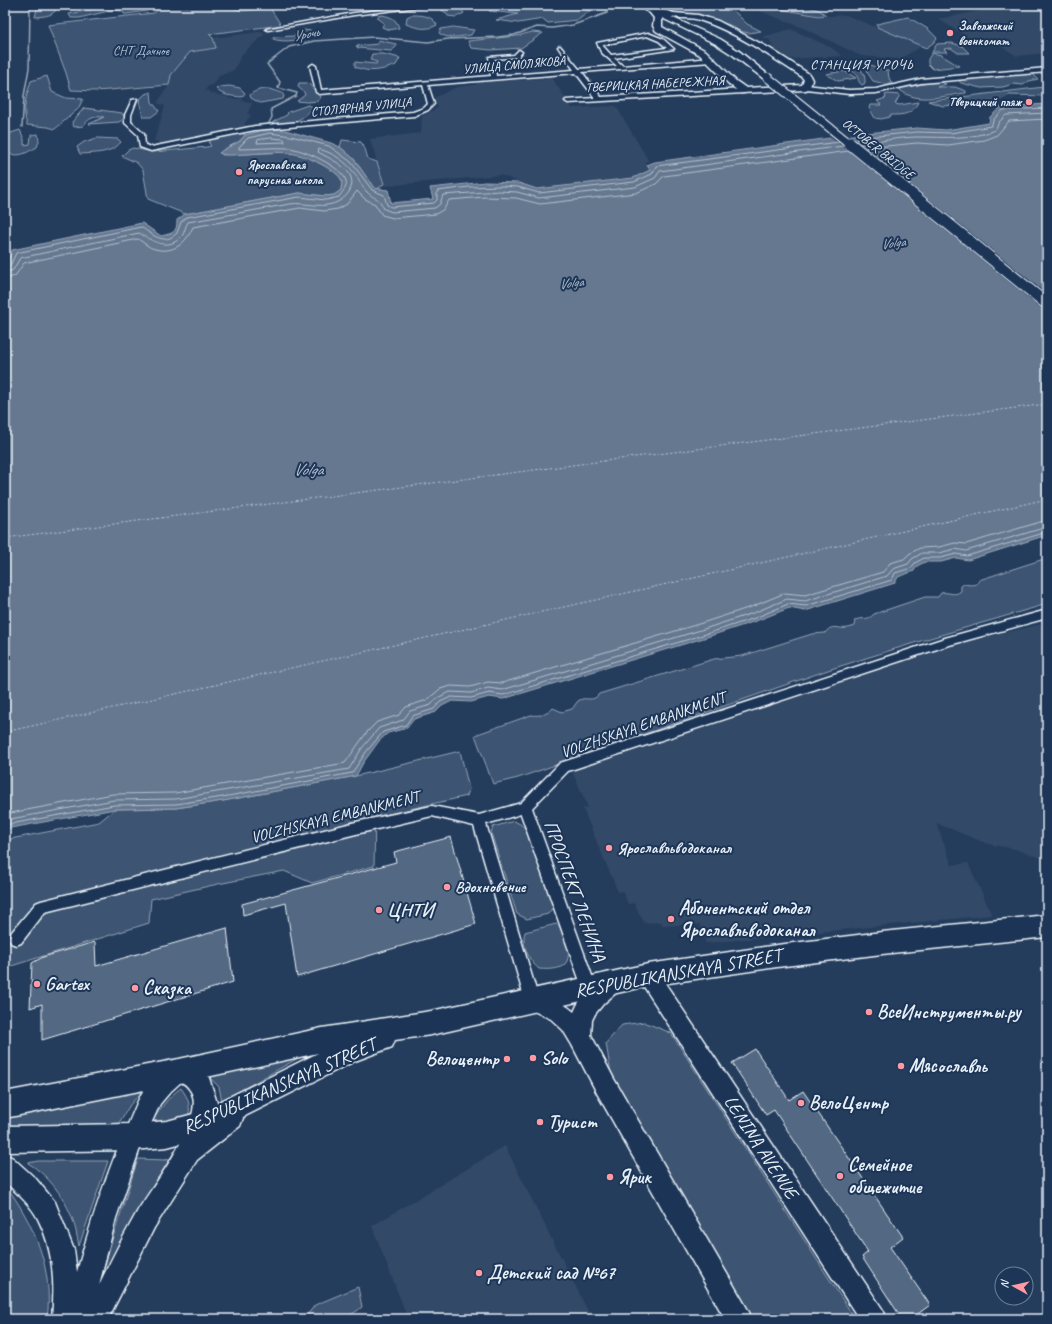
<svg xmlns="http://www.w3.org/2000/svg" width="1052" height="1324" viewBox="0 0 1052 1324" font-family="Caveat,sans-serif">
  <style>
    .built { fill: #334a68 }
    .green { fill: #3e5472; stroke: #93a2b5 }
    .water { fill: #657890; stroke: #99a8ba }
    .pier { fill: #253d5d }
    .lines { fill: none; stroke-linecap: round; stroke-linejoin: round }
    .shore { stroke: #b4c1ce; stroke-width: 1 }
    .stream { stroke: #99a8ba; stroke-width: 1.5 }
    .ferry { stroke: #b4c1ce; stroke-width: 1; stroke-dasharray: 2.5 2; stroke-linecap: butt }
    .building { fill: #536782; stroke: #e8f1f8 }
    .street-casing { stroke: #e8f1f8; stroke-width: 3 }
    .secondary-casing { stroke: #e8f1f8; stroke-width: 3 }
    .primary-casing { stroke: #e8f1f8; stroke-width: 3 }
    .street { fill: #1d3557; fill-rule: evenodd }
    .secondary { fill: #1d3557; fill-rule: evenodd }
    .primary { fill: #1d3557; fill-rule: evenodd }
    .primary-bridge-far1-casing { stroke: #e8f1f8; stroke-width: 10; stroke-linecap: butt }
    .primary-bridge-casing { stroke: #e8f1f8; stroke-width: 13; stroke-linecap: butt }
    .primary-bridge-far1 { stroke: #1d3557; stroke-width: 8 }
    .primary-bridge { stroke: #1d3557; stroke-width: 11 }
    .poi-dot { fill: #ff9aa2; stroke: #1d3557; stroke-width: 1.5 }
    .labels { text-anchor: middle; dominant-baseline: central; stroke-width: 4; stroke-linejoin: round; paint-order: stroke }
    .far-poi-label { font-size: 13px; font-weight: bold; fill: #e8f1f8; stroke: #1d3557; text-anchor: start }
    .far-park-label { font-size: 13px; fill: #b5c2d0; stroke: #1d3557 }
    .far-street-label { font-size: 13px; fill: #e8f1f8; stroke: #1d3557 }
    .far-water-label { font-size: 14px; font-style: italic; fill: #b4c1ce; stroke: #1d3557 }
    .far-neighbourhood-label { font-size: 14px; letter-spacing: 1px; fill: #e8f1f8; stroke: #1d3557 }
    .street-label { font-size: 16px; fill: #e8f1f8; stroke: #1d3557 }
    .poi-label { font-size: 16px; font-weight: bold; fill: #e8f1f8; stroke: #1d3557; text-anchor: start }
    .water-label { font-size: 17px; font-style: italic; fill: #b4c1ce; stroke: #1d3557 }
    .near-street-label { font-size: 19px; fill: #e8f1f8; stroke: #1d3557 }
    .near-poi-label { font-size: 19px; font-weight: bold; fill: #e8f1f8; stroke: #1d3557; text-anchor: start }
  </style>
  <rect width="100%" height="100%" fill="#253d5d"/>
  <filter id="ink" filterUnits="userSpaceOnUse"><feTurbulence type="fractalNoise" baseFrequency=".025" numOctaves="2"/><feDisplacementMap in="SourceGraphic" scale="8" xChannelSelector="R" yChannelSelector="G"/><feConvolveMatrix kernelMatrix="1 2 1 2 8 2 1 2 1" color-interpolation-filters="sRGB"/></filter>
  <g filter="url(#ink)">
    <path class="built" d="M756 5 818 17 846 15 922 46 900 59 861 56 801 27 752 8Z
      M975 5H1047V53L1017 56 997 44 981 45 938 19 984 10Z
      M791 29 832 48 842 56 788 59 773 48 770 40 762 37Z
      M259 32 266 33 242 54 234 70 219 76 213 85 208 86 205 91H209L210 93 228 97 230 99H243L242 101 251 102 252 104 247 114 251 115 244 124 249 127 236 129 237 131 156 146 158 141H154L165 106 157 103 169 85 171 75 190 52 216 48 213 38Z
      M552 78 572 108 616 106 648 160 645 162 650 170 633 178 538 189 500 175 385 186 370 139 421 133 422 116 438 108 434 98 457 87 475 85 479 82Z
      M1047 623V860L1015 849 988 844 936 823 952 865 968 863 992 915 706 943 700 924 662 926V922L644 923 634 903 628 904 623 891 618 892 583 809 588 807 571 769 856 674 947 646Z
      M505 1146 592 1319H408L372 1226Z"/>
    <path class="green" d="M38 5H59C54 16 47 16 35 17Z
      M117 5 157 6 146 11 126 14H124L123 11 113 10 79 18H71L69 14Z
      M164 5 212 7 223 5 243 11 270 8 281 25 209 34 213 38 216 48 190 52 171 75 169 85 97 91 71 90 66 73 48 25 154 13Z
      M453 5 460 8 464 13 456 17 448 16 445 12 436 7Z
      M495 5H572L570 6 590 11 578 20 548 23 543 19 518 23 496 20 518 14 489 11Z
      M653 5H728L747 24 761 31 749 33 739 31 730 25 699 15 674 12Z
      M808 7 819 10 826 15 819 16 779 9Z
      M382 15C391 17 396 18 399 28L389 30 382 27 384 23 378 18V16Z
      M411 15C421 15 432 15 437 25 426 31 417 28 406 24L407 17Z
      M908 17 928 29 937 38 933 43 926 48 877 27V24Z
      M453 27 474 30 471 35C461 36 447 40 439 33L441 29Z
      M303 30 312 31C306 41 284 43 273 39L274 37 294 36Z
      M532 32 543 33 521 48 491 50 471 48 468 41 517 36Z
      M378 40 396 44V47L391 51 358 48 356 46 378 44Z
      M952 43 962 46 969 53H958L951 48 944 49 947 52H932L937 44Z
      M932 53 941 55 959 66 933 69 928 64V59Z
      M372 54H383L400 58 396 65C380 71 370 73 355 67V62L376 64 377 62 370 60Z
      M841 60C854 60 866 70 865 83L862 85C858 82 859 80 857 76 853 70 848 67 841 63Z
      M865 63 888 71 889 78 892 84H885L873 81 867 72Z
      M844 71 856 78 838 81 826 74Z
      M1032 73 1038 79 1029 81 1023 85 1013 84 1003 87 981 88 961 83 958 80Z
      M47 76 52 92 66 98 83 99 78 109 55 129 48 127 27 125C22 110 26 96 31 81Z
      M939 81 946 84 937 87H955L966 91V93C946 95 917 105 900 90L901 88Z
      M299 83H308L321 97 318 101 307 102 297 101 305 95 304 92 298 87Z
      M229 86 240 88 245 93 242 97C233 96 222 96 216 89L220 87Z
      M1044 87 1047 88 1046 96 1009 95 992 104 975 103 943 106 928 101Z
      M269 89 282 93 284 96 283 99 260 103 251 98 250 95C255 90 262 89 269 89Z
      M151 92 152 102 159 111 151 117H143L139 100 145 94Z
      M888 94 900 95 895 104 900 105 918 102C912 115 903 115 890 115V117L881 119 875 118 869 108 870 105H881L877 101 886 98 885 95Z
      M308 105 313 107C302 122 291 123 274 125L273 122 287 115 288 112Z
      M84 108 122 113 125 118 119 122 89 124 104 117C94 116 89 118 83 126L74 127 72 122Z
      M20 130 24 139V145L30 144 31 135 38 134 39 141 37 147C24 154 19 158 5 152 5 145 7 139 11 133Z
      M241 133 245 135 240 141 223 150 222 155 290 152 306 156 332 170 340 177 342 181 341 190 334 195 325 196 299 193 185 214 148 199 143 170 137 163 122 156 128 150 133 148 153 152 207 147 211 146 209 143 211 139Z
      M97 138 118 139 121 142C112 154 93 153 80 154L77 147 84 142Z
      M342 140 361 142 365 149 368 159 377 162 384 184 377 189 374 188 354 159 340 147Z
      M1047 558V604L927 639 831 669 518 778 493 784 475 735 531 715C540 716 547 715 553 708L562 712 572 709C574 707 576 703 578 701 586 695 592 704 599 694L714 659 742 656 812 634 825 633C834 621 840 633 854 626L855 620C863 617 868 621 874 614L925 597H938L941 593C948 591 954 597 961 591V586L964 584 971 585 977 584 979 580Z
      M460 751 469 789 467 796 375 817 374 866 312 883 284 871 218 884 151 899 149 923 5 968V840L99 822 115 809 176 808 223 801 356 776Z
      M514 821 520 824 526 829 553 907 548 914 527 919 517 914 491 833 493 827Z
      M556 924C563 927 564 932 566 939 573 964 565 971 539 969 529 961 521 944 525 932Z
      M644 1022 671 1033 855 1319H753L611 1074 606 1043 622 1025Z
      M316 1048 222 1101 219 1087 207 1075Z
      M181 1088C189 1099 191 1106 188 1120L151 1124C159 1110 168 1097 181 1088Z
      M144 1089 130 1105 117 1126 5 1129V1116Z
      M179 1156 91 1306 138 1159 165 1160Z
      M38 1161H108L79 1246C77 1236 75 1224 71 1215 62 1194 48 1175 28 1163Z
      M5 1184C34 1224 54 1269 47 1319H5Z
      M358 1287 362 1307C342 1324 329 1319 304 1319L315 1305Z"/>
    <path class="water" d="M1047 104V535L968 560 956 558 941 562H925L917 566 914 571 898 577 895 583 805 611 789 608 756 621 707 637 503 699 489 697 471 702 452 701 442 706 436 712 414 719 407 728 388 733 379 741 363 763 356 776 223 801 176 808 115 809 5 829V268L12 250 142 223 161 236C173 233 177 233 177 220L185 214 299 193 325 196 334 195 341 190 342 181C338 172 329 169 321 164 293 149 277 152 247 154 238 154 228 157 219 153L223 150 240 141 245 135 266 129 285 130 331 143 340 147 354 159 374 188 388 190 391 203 433 199 430 188 485 182 519 183 537 189 633 178 650 170 647 165 655 162 867 133 917 128 946 130 989 123 990 117 1001 107Z"/>
    <path class="pier" d="M848 134 1047 294V313L831 137Z"/>
    <g class="lines">
      <path class="shore" d="M271 138 284 139 285 142 257 143 258 140Z
        M855 140 868 137 917 132 951 133 991 126 994 119 1003 110 1047 108
        M860 144C879 142 899 137 918 137 944 137 971 140 995 130L999 122 1006 115 1047 113
        M866 148 917 143 948 145 984 140 997 135 1009 121 1047 119
        M5 268 10 266 16 253 141 227C153 235 164 246 177 233L181 222 187 217 299 197 326 200 339 197C342 192 348 187 346 181 343 167 302 149 289 148 272 147 255 149 239 149V147L248 138 270 133 291 136 329 146 351 162 372 190 384 195 387 205 391 207 434 203 437 200V191L469 187 500 186 518 187 539 193 634 182 652 174 656 166 839 142
        M5 273 13 270 20 258 139 233C153 241 168 252 182 236 185 232 185 226 188 222 222 216 256 210 290 204 304 202 318 208 332 204 339 202 345 198 349 192 361 171 332 160 318 152L319 149C333 153 346 161 355 174 359 180 362 187 367 192 376 201 378 195 384 209L392 212 435 208 440 204 443 195 499 191 517 192 539 198 635 187 655 178 660 171 843 146
        M5 279 15 276 24 263 138 239C143 242 149 248 155 249 174 254 186 243 193 227L300 208 324 211 338 209 347 204 357 191 365 199 375 204 382 215 393 218 436 214 444 209 449 200 485 197 516 198 540 204 636 193 656 184 664 176 849 151
        M5 814 113 794 175 793 345 763 367 732 377 722 399 715 406 707 427 700 440 689 451 686 470 687 488 682 502 683 702 623 751 607 785 593 805 595 883 572 890 563 904 559 909 554 920 548 939 547 955 543 966 544 1047 520
        M5 820 114 800 176 799 349 769 362 748 379 728 403 720 410 711 431 705 437 698 450 692 471 693 488 688 502 690 704 629 753 613 787 599 805 601 887 576 893 569 908 564 912 559 922 553H939L955 549 966 551 1047 527
        M5 825 114 805 176 804 223 797 352 773 366 752 383 732 406 725 412 716 434 709 440 702 451 697 471 698 489 693 503 695 706 634 755 618 788 604 806 606 892 580 895 573 911 568 915 563 924 558H940L956 554 967 556 1047 532"/>
      <path class="stream" d="M22 127 24 96 29 68 30 5
        M266 129 272 117 271 109 296 96 297 93 278 88 280 82 267 64 289 47 314 41 374 37 428 42 448 39 498 37 514 35 537 27 552 28 573 25 607 13 608 5"/>
      <path class="ferry" d="M5 538 1047 404
        M5 732 1047 499"/>
    </g>
    <path class="building" d="M451 837 476 924 297 977 286 903 243 915 242 904 396 862 394 852Z
      M227 928 233 982 42 1040V1004L30 1008 32 963 43 957 95 942 96 966Z
      M755 1049 789 1100 803 1091 903 1237 890 1247 930 1305 911 1319H902L862 1257 868 1252 774 1110 766 1115 732 1063Z"/>
    <g class="lines">
      <g class="street-casing">
        <path id="street" d="M421 5H435L354 15 268 30 266 29 354 13Z
          M920 5H925V6L923 7Z
          M648 33 663 39 674 49 614 58 623 66 711 58 714 60 711 62 582 72 601 97 744 89 747 91 744 93 568 103 565 101 566 100 595 98 576 73 428 85 434 104 428 110 414 116 255 130 151 151 140 147 138 135 125 123V115L132 100 137 99 131 115V122L144 134 145 145 151 147 255 126 413 112 424 108 428 104 423 85 319 94 316 92 310 66 313 64 316 66 321 90 491 76 489 57 514 55 519 50 522 52 518 57 494 59 496 76 574 70 558 47 560 46 579 69 617 66 601 52 597 43ZM647 36 659 41 667 48 611 55 602 45Z
          M1047 610V618L946 646 568 771 532 808 596 987 594 992 589 994 584 992 582 987 521 814 486 824 539 1000 537 1005 532 1007 527 1005 525 1000 474 826 432 816 356 834 45 912 21 943 16 945 11 943 9 938 11 933 36 903 41 901 356 822 432 806 479 815 521 803 560 763 945 638Z"/>
      </g>
      <g class="secondary-casing">
        <path id="secondary" d="M1047 68V72L921 83 876 93 849 94 806 89 802 87 806 85 849 90 876 89 921 79Z
          M648 965 655 968 883 1310 887 1319H859L641 982 638 975 641 968Z
          M610 975 617 978 620 985 617 992 604 1003 595 1014 592 1020 591 1035 614 1079 748 1310 752 1319H725L598 1095 572 1045 563 1030 551 1019 525 1007 522 1000 525 993 532 990C548 995 561 1001 574 1012 581 995 593 982 610 975Z
          M179 1060 199 1066 209 1078 217 1103 214 1118 224 1110 232 1107 240 1110 243 1118 240 1126 197 1160 154 1228 108 1319H52C55 1285 54 1250 38 1219 31 1205 16 1192 5 1182V1154L13 1158 36 1179 55 1202 74 1250 77 1272C91 1221 107 1171 129 1122 135 1109 139 1095 148 1084 155 1073 167 1065 179 1060ZM181 1082C186 1084 188 1087 190 1090 209 1115 151 1188 137 1212 124 1235 111 1260 99 1285L116 1218 140 1148 160 1104 170 1092Z"/>
      </g>
      <g class="primary-casing">
        <path id="primary" d="M636 5H646L674 13 698 15 718 21 769 48 809 74 812 80 810 87 806 90 741 93 730 85 700 55 656 31 653 26 654 18 650 13ZM671 17C680 19 690 17 699 20 734 31 772 57 802 77L804 80 802 85 746 88 736 81 706 51 662 27V18L714 43 733 55 764 79 767 80 771 77 739 51 720 39Z
          M1047 915V937L882 954 777 967 648 986 431 1035 395 1040 392 1047 355 1061 201 1138 167 1147 133 1150 5 1152V1126L133 1124 167 1121 197 1113 318 1053 179 1083 5 1118V1092L179 1059 322 1028 431 1011 648 964 777 945 882 932Z"/>
      </g>
      <use href="#street" class="street"/>
      <use href="#secondary" class="secondary"/>
      <use href="#primary" class="primary"/>
      <g class="primary-bridge-far1-casing">
        <path id="primary-bridge-far1" d="M767 77 850 144"/>
      </g>
      <g class="primary-bridge-casing">
        <path id="primary-bridge" d="M849 143 1047 304"/>
      </g>
      <use href="#primary-bridge-far1" class="primary-bridge-far1"/>
      <use href="#primary-bridge" class="primary-bridge"/>
    </g>
  </g>
  <g class="poi-dot">
    <circle cx="950" cy="33" r="4"/>
    <circle cx="1029" cy="102" r="4"/>
    <circle cx="239" cy="172" r="4"/>
    <circle cx="609" cy="848" r="4"/>
    <circle cx="447" cy="887" r="4"/>
    <circle cx="379" cy="910" r="4"/>
    <circle cx="671" cy="919" r="4"/>
    <circle cx="37" cy="984" r="4"/>
    <circle cx="135" cy="988" r="4"/>
    <circle cx="869" cy="1012" r="4"/>
    <circle cx="533" cy="1058" r="4"/>
    <circle cx="507" cy="1059" r="4"/>
    <circle cx="901" cy="1066" r="4"/>
    <circle cx="801" cy="1103" r="4"/>
    <circle cx="540" cy="1122" r="4"/>
    <circle cx="840" cy="1176" r="4"/>
    <circle cx="610" cy="1177" r="4"/>
    <circle cx="479" cy="1273" r="4"/>
  </g>
  <g class="labels">
    <g class="far-poi-label">
      <text x="958" y="26">Заволжский<tspan x="958" dy="15">военкомат</tspan></text>
      <text x="1021" y="102" text-anchor="end">Тверицкий пляж</text>
      <text x="247" y="165">Ярославская<tspan x="247" dy="15">парусная школа</tspan></text>
    </g>
    <g class="far-park-label">
      <text x="141" y="51">СНТ Дачное</text>
    </g>
    <g class="far-street-label">
      <text transform="translate(514 65) rotate(-5)">УЛИЦА СМОЛЯКОВА</text>
      <text transform="translate(655 84) rotate(-3)">ТВЕРИЦКАЯ НАБЕРЕЖНАЯ</text>
      <text transform="translate(361 107) rotate(-6)">СТОЛЯРНАЯ УЛИЦА</text>
      <text transform="translate(878 149) rotate(39)">OCTOBER BRIDGE</text>
    </g>
    <g class="far-water-label">
      <text transform="translate(306 34) rotate(-11)">Урочь</text>
      <text transform="translate(893 243) rotate(-7)">Volga</text>
      <text transform="translate(571 283) rotate(-7)">Volga</text>
    </g>
    <g class="far-neighbourhood-label">
      <text x="862" y="64">СТАНЦИЯ УРОЧЬ</text>
    </g>
    <g class="street-label">
      <text transform="translate(643 725) rotate(-19)">VOLZHSKAYA EMBANKMENT</text>
      <text transform="translate(335 817) rotate(-14)">VOLZHSKAYA EMBANKMENT</text>
    </g>
    <g class="poi-label">
      <text x="617" y="848">Ярославльводоканал</text>
      <text x="455" y="887">Вдохновение</text>
    </g>
    <g class="water-label">
      <text x="308" y="469">Volga</text>
    </g>
    <g class="near-street-label">
      <text transform="translate(575 891) rotate(70)">ПРОСПЕКТ ЛЕНИНА</text>
      <text transform="translate(678 973) rotate(-10)">RESPUBLIKANSKAYA STREET</text>
      <text transform="translate(279 1086) rotate(-24)">RESPUBLIKANSKAYA STREET</text>
      <text transform="translate(761 1147) rotate(57)">LENINA AVENUE</text>
    </g>
    <g class="near-poi-label">
      <text x="679" y="908">Абонентский отдел<tspan x="679" dy="22">Ярославльводоканал</tspan></text>
      <text x="387" y="910">ЦНТИ</text>
      <text x="45" y="984">Gartex</text>
      <text x="143" y="988">Сказка</text>
      <text x="877" y="1012">ВсеИнструменты.ру</text>
      <text x="541" y="1058">Solo</text>
      <text x="499" y="1059" text-anchor="end">Велоцентр</text>
      <text x="909" y="1066">Мясославль</text>
      <text x="809" y="1103">ВелоЦентр</text>
      <text x="548" y="1122">Турист</text>
      <text x="848" y="1165">Семейное<tspan x="848" dy="22">общежитие</tspan></text>
      <text x="618" y="1177">Ярик</text>
      <text x="487" y="1273">Детский сад №67</text>
    </g>
  </g>
  <rect width="1052" height="1324" fill="none" stroke="#1d3557" stroke-width="20"/>
  <rect x="10" y="10" width="1032" height="1304" fill="none" stroke="#e8f1f8" stroke-width="1.5" filter="url(#ink)"/>
  <g transform="translate(1014 1286) rotate(278)"><circle r="19" fill="#1d3557" stroke="#6e8097"/>
  <path d="M0-3L7 15L0 10L-7 15Z" fill="#ff9aa2"/>
  <text y="-6" font-size="11" font-weight="bold" text-anchor="middle" fill="#e8f1f8">N</text>
  </g>
</svg>
